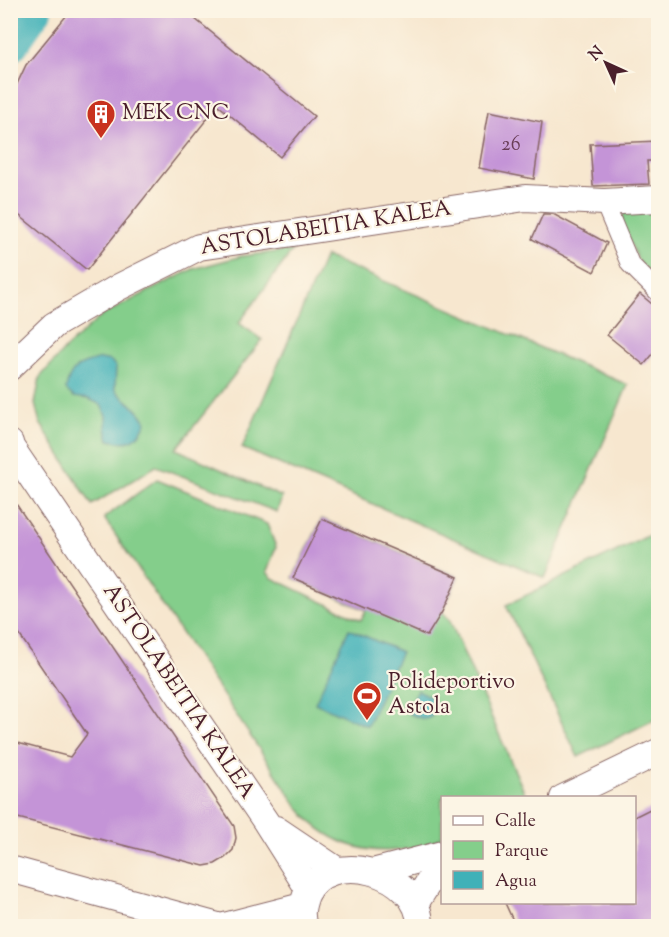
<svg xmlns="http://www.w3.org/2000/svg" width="669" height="937" viewBox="0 0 669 937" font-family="'Sorts Mill Goudy',serif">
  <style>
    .green { fill: #84ce8b; stroke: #67765b; stroke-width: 1.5 }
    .water { fill: #40b1b8; stroke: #456872; stroke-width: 1.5 }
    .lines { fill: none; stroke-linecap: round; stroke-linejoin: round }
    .river { stroke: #40b1b8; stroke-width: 38 }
    .building { fill: #c494d7 }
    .pedestrian-casing { stroke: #876564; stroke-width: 20 }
    .minor-casing { stroke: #876564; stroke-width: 28 }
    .pedestrian { stroke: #fff; stroke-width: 18 }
    .minor { stroke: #fff; stroke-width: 26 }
    .labels { text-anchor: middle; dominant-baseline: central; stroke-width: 4.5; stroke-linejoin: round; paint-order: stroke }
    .number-label { font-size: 20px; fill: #683c56 }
    .poi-label { font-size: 22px; fill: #4a1f2b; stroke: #fcf5e5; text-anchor: start }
    .street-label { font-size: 22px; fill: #4a1f2b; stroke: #fcf5e5 }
  </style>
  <rect width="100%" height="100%" fill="#fcf5e5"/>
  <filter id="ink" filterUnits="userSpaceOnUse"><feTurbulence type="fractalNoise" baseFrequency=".0167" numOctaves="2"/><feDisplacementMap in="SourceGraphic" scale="12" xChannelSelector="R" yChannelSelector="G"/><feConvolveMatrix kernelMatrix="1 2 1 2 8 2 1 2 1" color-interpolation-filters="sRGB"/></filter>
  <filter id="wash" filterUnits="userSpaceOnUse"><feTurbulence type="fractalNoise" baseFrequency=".008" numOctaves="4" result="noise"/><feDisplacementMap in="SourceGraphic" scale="24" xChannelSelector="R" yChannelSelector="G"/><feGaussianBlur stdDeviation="1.35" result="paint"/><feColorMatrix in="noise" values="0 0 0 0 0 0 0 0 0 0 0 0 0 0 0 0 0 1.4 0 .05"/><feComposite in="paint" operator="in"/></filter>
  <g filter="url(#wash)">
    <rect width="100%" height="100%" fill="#f7e7cf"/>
    <path class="green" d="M658 200V279L640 264 623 229 622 221 624 212Z
      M293 250 239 323 262 340 176 449 282 497 277 512 156 466 92 505 40 423 35 404 40 377 66 348 101 316 147 292 193 269 242 256Z
      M325 256 628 385 545 578 242 448Z
      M157 479 267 524 276 547 267 572 272 578 361 620 366 610 293 578 322 519 458 577 442 612 449 619 525 794 518 798H442V837C437 840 431 843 426 846 420 848 413 848 407 849 364 856 325 842 298 807L104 518Z
      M658 531V718L578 757 506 605Z"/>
    <path class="water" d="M101 359 111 361 116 367 115 389C126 403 136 404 146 422 138 441 130 445 109 440L106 429V416L101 405 89 399 74 397 66 390C69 367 80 364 101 359Z
      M349 629 401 652 367 726 315 703Z
      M417 690 431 697 437 706C431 725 422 719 408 713Z"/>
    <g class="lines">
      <path class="river" d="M10 43 33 10"/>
    </g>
    <g id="blocks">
      <path class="building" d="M71 10H184L314 116 280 157 218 105 87 270 10 208V99L26 65Z
        M489 111 542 122 534 179 479 168Z
        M658 141V161H647L649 184 593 186 590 144Z
        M543 214H553L607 243 594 272 532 239Z
        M640 294 658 309V348L644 365 607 335Z
        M10 495 234 826 236 838 233 850 225 858 215 864 204 866 10 816V741L70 757 87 734 10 621Z
        M322 519 458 577 442 612 427 636 293 578Z
        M658 805V927H516L505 903H634V817Z"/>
    </g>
  </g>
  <g filter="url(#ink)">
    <use href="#blocks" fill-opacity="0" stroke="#876564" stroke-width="1.5"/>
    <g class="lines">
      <g class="pedestrian-casing">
        <path id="pedestrian" d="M604 202 630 264 658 292"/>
      </g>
      <g class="minor-casing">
        <path id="minor" d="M10 367 54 325 119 287 199 247 525 198 604 202 658 199
          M10 443 11 447 266 822 309 890
          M563 798 658 752
          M276 829 337 870
          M10 869 218 926
          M372 872 442 854
          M415 904 442 861
          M224 926 302 906
          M304 926C300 915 302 906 306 895 328 846 421 872 420 926"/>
      </g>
      <use href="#pedestrian" class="pedestrian"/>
      <use href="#minor" class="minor"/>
    </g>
  </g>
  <defs>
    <g id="building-pin" transform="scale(1.5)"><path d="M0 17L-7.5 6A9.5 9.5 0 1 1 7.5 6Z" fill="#c8321e" stroke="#fcf5e5"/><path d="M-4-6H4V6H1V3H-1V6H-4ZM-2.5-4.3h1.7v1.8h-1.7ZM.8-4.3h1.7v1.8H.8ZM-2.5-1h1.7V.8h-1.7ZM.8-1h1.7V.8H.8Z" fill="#fff"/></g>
    <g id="stadium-pin" transform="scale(1.5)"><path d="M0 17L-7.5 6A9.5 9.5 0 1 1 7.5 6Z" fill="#c8321e" stroke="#fcf5e5"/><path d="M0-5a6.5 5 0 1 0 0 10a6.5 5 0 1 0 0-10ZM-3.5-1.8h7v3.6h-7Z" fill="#fff"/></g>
  </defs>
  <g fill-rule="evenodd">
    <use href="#building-pin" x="101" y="114"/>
    <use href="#stadium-pin" x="367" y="696"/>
  </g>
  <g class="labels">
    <g class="number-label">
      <text x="511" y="145">26</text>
    </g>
    <g class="poi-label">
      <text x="122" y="114">MEK CNC</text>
      <text x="388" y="683">Polideportivo<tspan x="388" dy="25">Astola</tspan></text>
    </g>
    <g class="street-label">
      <text transform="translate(326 229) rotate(-9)">ASTOLABEITIA KALEA</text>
      <text transform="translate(178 692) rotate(56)">ASTOLABEITIA KALEA</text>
    </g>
  </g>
  <rect width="669" height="937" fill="none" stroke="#fcf5e5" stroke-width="36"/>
  <rect x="441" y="796" width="195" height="108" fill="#fcf5e5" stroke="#b59f9b" stroke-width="1.5"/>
  <rect x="453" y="816" width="30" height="9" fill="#ffffff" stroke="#b59f9b" stroke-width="1.5"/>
  <text x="495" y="826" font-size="18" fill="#4a1f2b">Calle</text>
  <rect x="453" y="841" width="30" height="18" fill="#84ce8b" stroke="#b59f9b" stroke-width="1.5"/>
  <text x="495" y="856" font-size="18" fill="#4a1f2b">Parque</text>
  <rect x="453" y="871" width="30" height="18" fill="#40b1b8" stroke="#b59f9b" stroke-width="1.5"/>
  <text x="495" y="886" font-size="18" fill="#4a1f2b">Agua</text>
  <g transform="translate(606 63) rotate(315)" stroke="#fcf5e5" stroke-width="4.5" paint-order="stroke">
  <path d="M0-4.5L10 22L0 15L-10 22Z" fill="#4a1f2b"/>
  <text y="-9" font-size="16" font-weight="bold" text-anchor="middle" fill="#4a1f2b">N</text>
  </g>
</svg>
